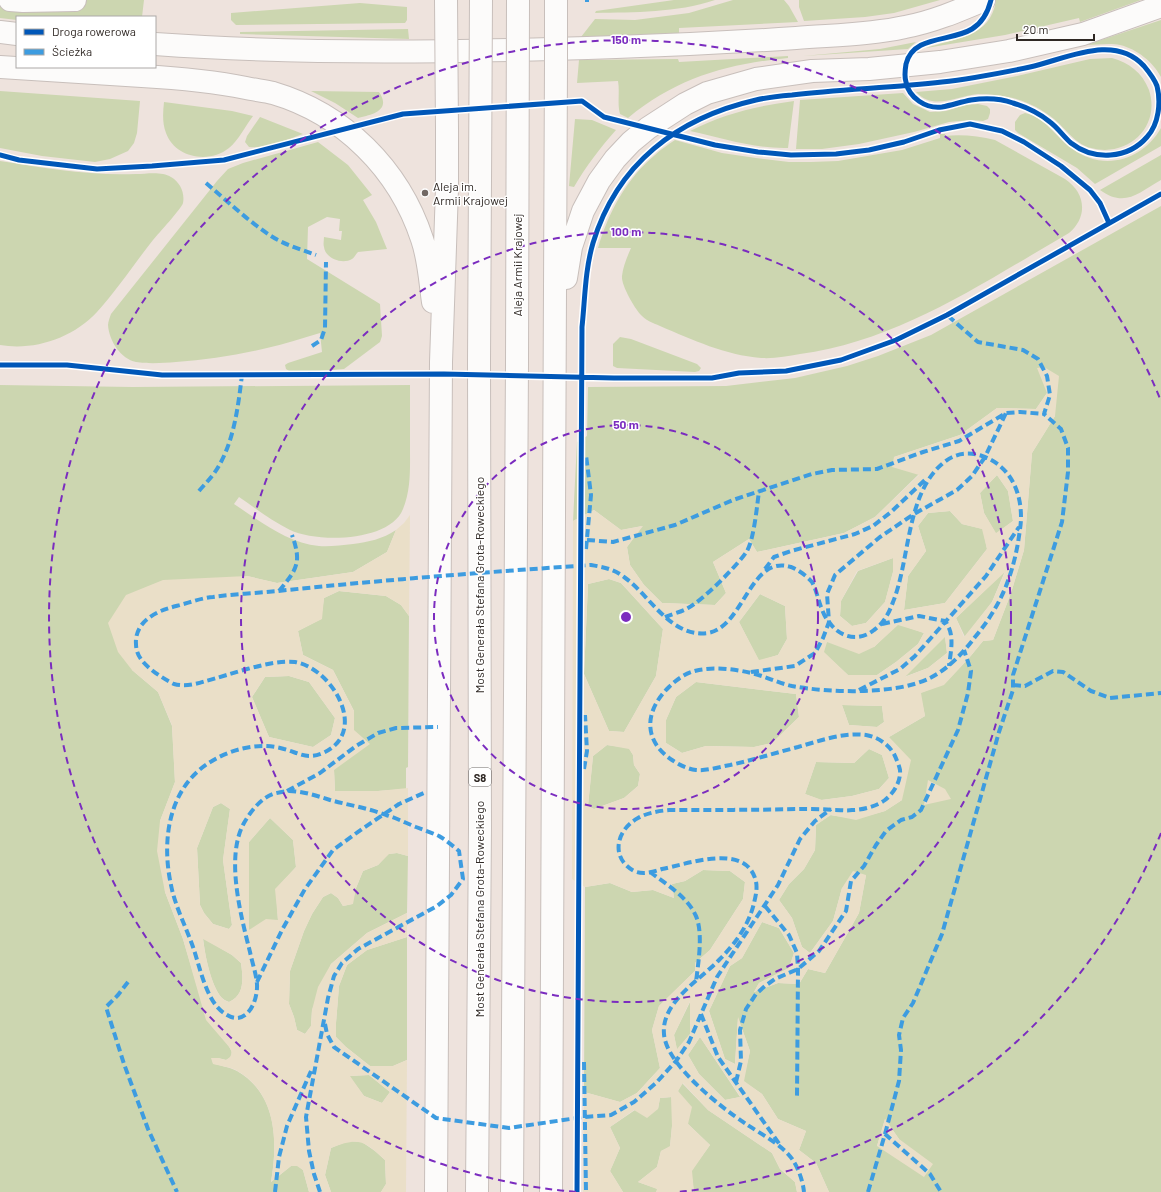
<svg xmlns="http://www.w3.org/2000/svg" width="1161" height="1192" viewBox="0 0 1161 1192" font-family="Barlow,sans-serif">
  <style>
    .green { fill: #ccd6b0; fill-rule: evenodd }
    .sand { fill: #eadfc8; fill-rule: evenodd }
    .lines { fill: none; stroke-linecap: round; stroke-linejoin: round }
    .highway-casing { stroke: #c8bfbb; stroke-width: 24 }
    .highway { stroke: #fcfbfa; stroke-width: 22 }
    .highway-bridge-casing { stroke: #c8bfbb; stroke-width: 24; stroke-linecap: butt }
    .highway-bridge { stroke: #fcfbfa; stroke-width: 22 }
    .quiet { stroke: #3d9ce0; stroke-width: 4; stroke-dasharray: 8 4; stroke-linecap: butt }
    .cycleway-casing { stroke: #fff; stroke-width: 8 }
    .cycleway { stroke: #0057b8; stroke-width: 5 }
    .ring { fill: none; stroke: #7b2cbf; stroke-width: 2; stroke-dasharray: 7 5 }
    .poi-dot { fill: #726965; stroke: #fff; stroke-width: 1.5 }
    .labels { text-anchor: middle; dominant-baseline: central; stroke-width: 3; stroke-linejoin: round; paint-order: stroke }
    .shield { fill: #fff; stroke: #6d6866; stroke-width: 1 }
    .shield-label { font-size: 11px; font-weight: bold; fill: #2f2824 }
    .poi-label { font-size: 12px; fill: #2f2824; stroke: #fff; text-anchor: start }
    .street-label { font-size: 12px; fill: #2f2824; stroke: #fff }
    .centre { fill: #7b2cbf; stroke: #fff; stroke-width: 2 }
    .ring-label { font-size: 12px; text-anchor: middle; font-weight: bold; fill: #7b2cbf; stroke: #fff; stroke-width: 3; stroke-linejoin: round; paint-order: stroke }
  </style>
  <rect width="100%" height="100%" fill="#eee3dd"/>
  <path class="green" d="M0 0H144L142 17H17V20L0 18Z
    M674 0H715C676 13 635 12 595 13L596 11Z
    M733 0H784L789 6 798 22 679 28V34L581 37 595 19 635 20 689 13Z
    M799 0H940L894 13 865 17 804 21 799 7Z
    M996 0H1141L1080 22 1079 18 1005 35 926 48C954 38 991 38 996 0Z
    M360 3 407 7V20L405 23 236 25 231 20V13Z
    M1161 20V77C1153 62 1137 49 1120 45 1110 43 1096 45 1086 45Z
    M408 29 409 39 240 34V32Z
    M916 42 908 49 803 56 880 49Z
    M788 56V58C726 64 677 78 628 118L620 114C617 103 620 92 618 81L577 83 579 60 678 59 679 62Z
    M1112 58C1129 63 1142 72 1149 90 1161 127 1128 158 1091 148 1075 144 1066 129 1054 119 1041 108 1024 100 1008 97 998 95 988 94 978 94 956 96 934 111 916 92L952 89 1017 76 1090 59Z
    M0 91 140 101 137 133 134 143 128 151 110 159 95 162 42 156 0 148Z
    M311 91 379 92C392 111 371 115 358 118L335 103Z
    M903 93 913 104 930 112 946 111 965 105 978 104 987 106 990 109V113L988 119 983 121 971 120 949 122 914 132 859 144 822 149H796L800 100Z
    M794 101 788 148C755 149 722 138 690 131 723 114 757 106 794 101Z
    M164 102 232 111 253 116C246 125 238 141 229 148 209 164 175 158 166 133 162 123 163 112 164 102Z
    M1025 113C1045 117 1056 137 1071 148 1103 172 1142 161 1161 128V146L1095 184 1077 168 1018 133 1015 130V122L1020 115Z
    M260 117 303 134C289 139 265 149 249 147L245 142 247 136Z
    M575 119 592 120 616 130C600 148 586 166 574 187L569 186Z
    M940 134H945V136C961 134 979 136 995 140L1065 179C1086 193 1088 217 1069 233 984 282 899 341 800 354 787 356 774 359 761 358 725 355 693 340 660 326 653 323 645 320 640 314 634 307 621 285 622 276 623 267 627 257 631 248H598C608 213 627 178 655 155 661 149 668 145 675 140L722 153 756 158 789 162H811L838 161 902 150 940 138Z
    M318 142 348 165 372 195 363 200 376 222 387 249 358 252C356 254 354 258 352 259 342 265 325 258 324 247 323 244 324 240 324 237L341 240 342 231H339L340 219 327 217 308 227 307 259 380 304 382 336 380 342 344 369 319 371H289L286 369 285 365 288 363 322 352 320 333C302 338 285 344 267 348 237 355 206 360 176 362 163 363 149 364 136 362 121 359 109 341 108 325 108 322 110 317 111 314L217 181 228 169 243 163Z
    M1161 155V180C1138 193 1125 208 1100 190Z
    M0 161C45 168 90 176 136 174 146 174 162 171 171 177 180 182 185 193 183 203 182 208 158 234 153 240 134 264 117 290 97 312 73 338 34 351 0 345Z
    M1161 206V1192H829L816 1163 799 1150 806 1131 778 1119 762 1094 743 1081 750 1051 738 1018 735 1064 725 1059 709 1011 730 966 742 958 762 922 779 928 794 953 789 968 759 983 754 992 778 983 799 984 808 969 825 973 859 913 866 875 842 888 833 921 810 953 802 947 792 918 779 900 789 884 804 869 815 850 816 825 830 815 856 819 885 811 902 800 889 737 925 716 920 693 944 684 969 658 983 641 993 640 1011 593 1024 550 1032 453 1055 416 1047 393 1036 409 997 408 960 435 894 457 919 474 875 517 844 533 757 552 749 539 713 562 726 593 715 605 662 603 644 585 630 565 627 547 642 526 621 530 594 510 573 521 577 442 587 436 588 387 726 386 795 378 847 366 878 356 931 335ZM885 1119 899 1139 877 1146Z
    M620 337 631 339 697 364 701 368 699 371 695 372 617 368 613 366V344Z
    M0 385 133 387 410 385C410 406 410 428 410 449 410 469 411 490 403 509 390 542 317 543 290 530 272 521 255 508 239 497L234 504C260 521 287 543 319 546 329 547 342 545 353 544 368 542 383 539 396 530L387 552 353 572 277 583 247 576 132 670 158 692 172 726 175 782 160 821 165 892 183 939 199 993 232 1052 231 1057 226 1060 218 1058H212L213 1063C220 1066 230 1067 237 1071 277 1094 278 1141 271 1182L291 1166H298L303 1170 309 1192H0Z
    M997 475 1008 491 1013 521 996 534 984 513 980 493Z
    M950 511 962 524 983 529 987 549 945 603 904 610 908 576 926 551 918 526 928 513Z
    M893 558V572L885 602 866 623 852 626 840 616 841 601 858 571Z
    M1005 571 992 602 965 637 956 618Z
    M609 579 621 583 663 629 656 676 624 732 609 731 584 674 588 584Z
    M339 591 386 596 401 605 409 616 408 767 406 768V789L378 791H335L334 770 354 730V711L333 670 303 655 298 631 321 619 324 598Z
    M760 594 785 606 787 639 778 655 759 661 739 622Z
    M898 624 924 633 918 644 896 662 877 675H848L823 652 827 641 874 647Z
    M945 636 947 653 928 668 904 677Z
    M289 676 309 682 335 718 331 735 313 747 269 737 252 697 265 677Z
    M696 682 796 694 799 717 772 743 754 747 706 746 682 753 666 743V720L676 697Z
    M842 705 882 706 884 722 877 727 849 725Z
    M607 745 629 748 633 755 634 765 640 774 638 786 624 798 594 809 588 806 593 756Z
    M869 749 882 755 889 778 879 789 852 796 821 800 805 794 816 762 854 763Z
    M221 803 230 809 223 860 232 925 229 929 213 924 204 913 200 905 197 848 213 807Z
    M270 818 293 840 296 867 276 889 278 921 249 930V842Z
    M397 853 408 856 407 913 367 933 331 964 312 1010 311 1026 305 1034 297 1030 294 1017 289 1004 290 971 304 931 312 914 323 897 331 893 338 898 343 906 352 904 356 888 363 871 378 865 388 854Z
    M703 870 730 871 745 882 743 899 710 950 695 963V971L659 1006 652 1030 660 1068 637 1093 620 1102 584 1092 585 887 610 883 632 892 653 890 674 898 672 884 685 881Z
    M407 937V1060L393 1066H370L346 1047 336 1037V1023L339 986 347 965 367 950Z
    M203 938 232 955 241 963C243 978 245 995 229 1002 226 1001 223 999 221 997 210 983 205 955 203 938Z
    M691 1000 690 1034 677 1050 674 1035Z
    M700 1037 740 1097 725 1100 699 1074 688 1055Z
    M369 1075 390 1092 382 1103 364 1096 349 1076Z
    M682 1083 708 1110 772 1153 780 1169 795 1182 797 1192H694L691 1171 710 1145 688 1124 678 1091Z
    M672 1097V1126L670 1147 661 1151 657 1167 638 1182 658 1189 656 1192H623L610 1171 620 1148 610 1127 635 1110 658 1109 660 1098Z
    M348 1141 362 1142 375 1151 385 1160 386 1184 381 1192H331L325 1175 331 1148Z"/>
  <path class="sand" d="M1044 367 1059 376 1055 416 1032 453 1024 550 1011 593 993 640 983 641 969 658 944 685 921 693 925 716 889 737 911 760 902 800 885 811 856 820 831 815 816 825 815 850 804 869 789 884 779 900 792 918 802 947 810 953 833 921 842 888 853 871 866 875 859 913 825 973 808 969 799 984 778 983 754 992 759 983 789 968 794 953 779 928 762 922 742 958 730 966 709 1011 725 1059 735 1064 738 1017 750 1051 744 1081 762 1094 778 1119 806 1131 799 1150 816 1163 829 1192H797L795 1182 780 1169 772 1153 708 1110 683 1083 678 1091 692 1107 688 1124 710 1145 692 1171 694 1192H656L657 1189 638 1182 657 1167 661 1151 670 1146 672 1126 671 1097 660 1098 658 1109 647 1118 634 1110 610 1127 620 1148 610 1171 623 1192H583L584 1092 620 1102 637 1093 660 1068 652 1030 659 1006 695 971V963L710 950 743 899 745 882 730 871 703 870 685 881 672 884 674 898 653 890 632 892 610 883 585 887 572 879 573 521 594 510 621 530 643 526 627 547 630 565 644 585 662 603 715 605 726 593 713 562 749 539 757 552 844 533 875 517 919 475 892 467 894 457 960 435 997 408 1036 409 1047 393 1037 368ZM997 475 1008 491 1013 521 996 533 984 513 980 493ZM950 511 962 524 982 529 987 549 945 603 904 610 908 576 926 551 918 526 928 513ZM893 558V572L885 602 866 623 852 626 840 616 841 601 857 571ZM1005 572 992 602 964 637 956 618ZM609 579 621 583 663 629 656 676 624 732 609 731 584 674 588 584ZM760 594 785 606 787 639 778 655 759 660 739 622ZM898 625 924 633 918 644 896 662 877 675H848L824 652 827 642 859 654 874 647ZM945 637 947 653 928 668 905 677ZM696 682 796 694 799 717 772 743 754 747 706 746 682 753 666 743V720L676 697ZM842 705 882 706 884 722 877 727 849 725ZM607 745 629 749 633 755 634 765 640 774 638 786 624 798 594 809 588 806 593 756ZM869 749 882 755 889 778 879 789 852 796 822 800 805 794 816 762 854 763ZM690 1001V1034L677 1049 674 1035ZM700 1037 740 1096V1097L725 1100 699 1074 688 1055Z
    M410 515 409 616 401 605 386 596 339 591 324 598 322 619 298 631 303 655 333 670 354 711V730L370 744 334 770 335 791H378L408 788V856L397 853 389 854 378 865 363 871 356 888 353 904 343 906 338 898 331 893 323 897 312 914 304 931 290 971 289 1004 294 1017 297 1030 305 1034 311 1026 312 1010 318 987 331 964 367 933 407 913V937L367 950 347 965 339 986 336 1023V1037L346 1047 370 1066H393L407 1060 406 1192H381L386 1184 385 1160C364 1140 358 1137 331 1148L325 1175 331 1192H309L303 1170 297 1166H291L271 1182C278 1142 277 1093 236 1070 230 1067 220 1066 213 1064L211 1058H218L226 1060C231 1057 233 1054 230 1048L206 1020 183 939 165 892 157 851 160 821 175 782 172 725 158 692 132 670 118 652 108 623 126 595 163 580 247 576 277 583 353 572 387 552 396 530 404 523ZM289 676 309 682 335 718 331 735 313 747 269 737 252 697 265 677ZM221 803 230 809 223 860 232 925 229 929 213 924 204 913 200 905 197 848 213 807ZM270 818 293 840 296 867 275 889 278 920 266 919 249 930V842ZM203 939 232 955 241 963C243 978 245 995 229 1002 226 1001 223 1000 221 997 211 985 205 955 203 939ZM369 1075 390 1092 382 1103 364 1096 350 1076Z
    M928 780 945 789 951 799 924 805Z
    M885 1119 899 1139 933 1164 924 1177 877 1146Z"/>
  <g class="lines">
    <g class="highway-casing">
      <path id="highway" d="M10 0 23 1 75 0
        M0 32 17 34
        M155 44C309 55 462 52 616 47 676 45 736 42 796 38 832 35 869 35 905 27 932 22 958 11 984 0
        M0 67C47 70 94 73 142 76 177 78 212 81 246 88 255 90 265 91 273 93 344 114 399 169 422 239 429 259 430 281 433 302
        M566 278 571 247 583 211 599 181 615 159 631 142 648 128 685 104 707 93 756 79 812 71 869 69 940 62 1009 51 1083 34 1161 6
        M436 1192 441 362 447 189V129
        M477 1192 480 827 479 362
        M512 1192 517 363
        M551 1192 556 63"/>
    </g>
    <use href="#highway" class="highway"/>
    <g class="highway-bridge-casing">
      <path id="highway-bridge" d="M446 0 447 129
        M556 0V63
        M479 362 481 0
        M517 363 518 0"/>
    </g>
    <use href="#highway-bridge" class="highway-bridge"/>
    <path class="quiet" d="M587 2V0
      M206 183C226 200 246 219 268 234 282 244 300 249 316 255
      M312 346 321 340 325 328 326 262
      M199 491C204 485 210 479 215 472 234 444 238 407 242 375
      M587 540 613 542 675 525 733 500 812 474 832 470 877 469 923 452 959 441 1006 413 1020 412 1044 414
      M586 549 591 495 586 455
      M765 569 774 557 791 551 855 534 873 526 891 512 927 478
      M279 591C297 569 302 563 292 535
      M665 617C672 614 681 612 688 608 703 600 738 565 747 551 754 539 757 506 759 491
      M882 624 919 616 945 621C955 634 951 650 949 666
      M751 672 795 666 815 653 823 638 829 622 827 594 835 575 880 537 914 514 957 490 972 476 985 457 1006 413
      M1013 685 1025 686 1053 671 1063 672 1091 691 1110 698 1161 693
      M859 690 900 669 915 656 986 576 1019 527
      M584 769 587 751 585 715
      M287 791 320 773 356 746 378 733 396 728 438 727
      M650 872C666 884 686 896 695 914 704 931 698 964 696 982
      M765 906 789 935 797 953 798 969 797 1097
      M128 982 118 995 106 1007 124 1064 148 1129 177 1192
      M257 982 282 930 305 889 333 850 362 829 399 804 426 792
      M701 1014 718 1057 780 1145
      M325 1024 327 1034 334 1047 436 1118 509 1128 584 1117 611 1115 634 1102 656 1083 676 1061 689 1042 717 977 778 885 800 839 815 821 831 809
      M584 1062 586 1192
      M736 1082 741 1061 740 1030 746 1009 756 994 765 986 775 979 798 969 819 951 846 911 851 881 864 866 876 845 886 831 901 820 912 817 921 810 958 730 968 693 971 671 964 650
      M885 1134 899 1081 901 1050 899 1035 903 1018 913 1003 942 934 999 732 1013 690V675L1062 522 1068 472V448L1061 429 1044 414 1050 395 1047 376 1038 359 1023 350 978 342 947 315
      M275 1192 279 1157 287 1126 311 1071
      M320 1192 314 1174 309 1151 306 1117 328 998 334 976 342 963 358 949 437 906 451 895 463 879 459 851C453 846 446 840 439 836 432 833 424 830 416 827 406 823 396 818 386 815 368 808 348 805 330 800 317 796 303 791 289 791 286 791 276 793 273 794 260 799 251 811 244 823 225 857 241 916 250 952 252 962 256 973 257 984 258 1003 245 1029 224 1013 206 1001 200 967 193 947 186 927 175 906 171 885 161 839 169 786 212 761 233 748 261 742 284 749 299 753 307 760 323 753 370 732 332 668 295 662 272 659 229 675 206 681 196 684 185 687 174 684 168 681 158 675 153 671 144 664 136 656 136 644 135 633 141 623 150 617 160 610 169 608 180 605 191 602 202 598 213 597 234 594 257 593 278 591 382 580 487 572 591 565 603 567 614 569 624 577 650 595 670 638 708 633 744 627 750 554 791 567 797 569 807 576 812 582 816 589 818 599 821 607 823 612 825 618 829 622 840 638 859 642 874 630 884 623 889 613 893 602 910 560 906 495 942 464 953 454 967 451 982 456 1009 465 1021 490 1021 517 1021 526 1019 535 1018 543 1011 581 999 608 975 637 963 653 948 669 930 678 896 695 830 693 792 686 778 683 765 676 751 673 735 669 715 667 699 670 687 672 677 679 669 687 645 710 642 740 672 760 678 764 687 769 696 770 706 771 719 767 730 765 753 760 775 753 798 747 819 741 844 732 866 735 878 737 888 744 894 754 896 758 899 765 900 770 901 781 894 793 885 800 877 806 863 810 852 810 846 811 841 810 835 810 823 809 811 809 800 809 756 810 713 810 669 810 658 811 647 813 638 818 616 830 610 858 634 871 643 875 653 872 662 869 688 864 743 843 755 878 758 886 756 895 754 903 749 925 735 944 719 960 700 980 661 1002 664 1034 666 1065 722 1108 746 1124 761 1134 786 1147 794 1162 799 1170 803 1182 804 1192
      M868 1192 885 1134 930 1174 941 1192"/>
    <g class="cycleway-casing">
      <path id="cycleway" d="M0 155 19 160 97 169 152 166 224 160 403 114 582 101 604 117 715 145 758 152 791 155 836 154 869 150 904 142 939 130 970 124 1002 131 1024 142 1061 166 1090 190 1100 203 1109 223
        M0 365H67L162 375 444 374 614 378H712L739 373 786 371 841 360 896 340 947 315 1161 194
        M577 1192 582 327C585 299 585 270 593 243 617 164 677 118 756 100 768 97 780 96 792 95 841 89 892 88 942 82 971 79 1001 73 1030 67 1066 59 1114 33 1144 66 1149 72 1154 78 1157 86 1161 102 1159 124 1147 137 1128 159 1094 161 1071 143 1064 137 1058 128 1050 122 1039 113 1026 107 1013 103 999 98 985 98 971 100 961 102 952 105 942 107 926 109 909 98 906 82 904 76 905 70 906 64 913 35 951 42 972 29 982 23 988 12 991 0"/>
    </g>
    <use href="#cycleway" class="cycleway"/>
  </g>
  <g class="ring">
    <circle cx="626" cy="617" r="192"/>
    <circle cx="626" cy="617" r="385"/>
    <path d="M1161 833A577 577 0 0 1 676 1192M576 1192A577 577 0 1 1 1161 401"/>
  </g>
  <circle class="poi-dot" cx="425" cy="193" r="4"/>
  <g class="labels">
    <rect class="shield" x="469" y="768" width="22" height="18" rx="3"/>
    <g class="shield-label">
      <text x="480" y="777">S8</text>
    </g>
    <g class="poi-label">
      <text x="433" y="186">Aleja im.<tspan x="433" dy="14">Armii Krajowej</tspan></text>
    </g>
    <g class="street-label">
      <text transform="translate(517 265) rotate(-90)">Aleja Armii Krajowej</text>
      <text transform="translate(479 585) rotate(-90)">Most Generała Stefana Grota-Roweckiego</text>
      <text transform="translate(479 909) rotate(-90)">Most Generała Stefana Grota-Roweckiego</text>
    </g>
  </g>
  <circle cx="626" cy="617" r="6" class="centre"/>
  <g class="ring-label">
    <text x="626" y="44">150 m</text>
    <text x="626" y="236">100 m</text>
    <text x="626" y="429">50 m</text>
  </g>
  <rect x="16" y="16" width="140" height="52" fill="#ffffff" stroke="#aca9a7"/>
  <rect x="24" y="29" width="20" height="6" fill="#0057b8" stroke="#aca9a7"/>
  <text x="52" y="36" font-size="12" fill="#2f2824">Droga rowerowa</text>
  <rect x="24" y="49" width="20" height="6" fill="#3d9ce0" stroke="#aca9a7"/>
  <text x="52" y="56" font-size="12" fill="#2f2824">Ścieżka</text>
  <path d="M1017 34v6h77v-6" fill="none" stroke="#2f2824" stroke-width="2"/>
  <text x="1023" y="34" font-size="12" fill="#2f2824" stroke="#ffffff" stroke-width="3" paint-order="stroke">20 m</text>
</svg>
